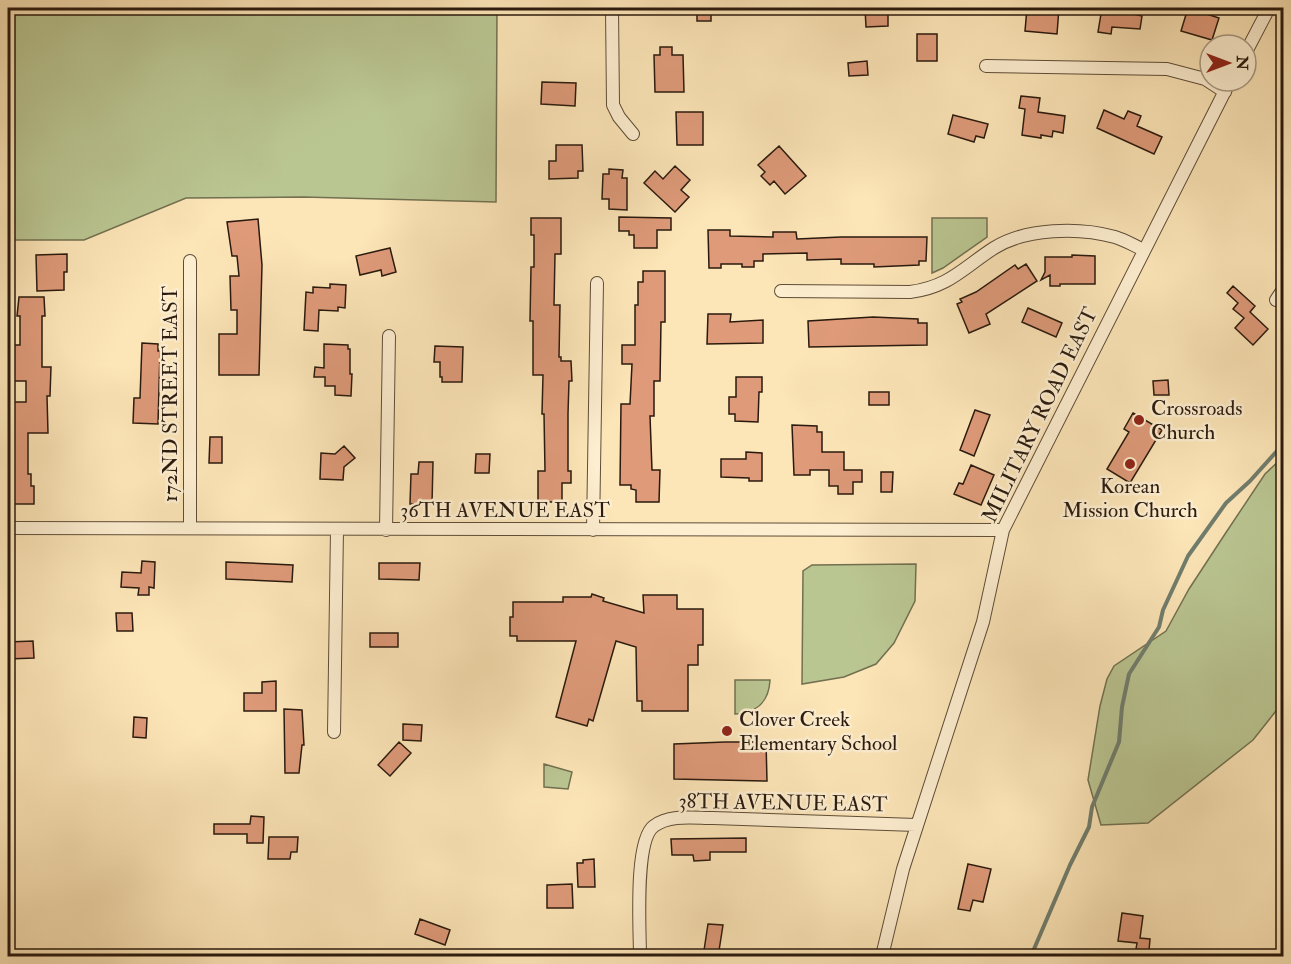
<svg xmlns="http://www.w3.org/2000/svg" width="1291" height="964" viewBox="0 0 1291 964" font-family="'IM FELL Double Pica',serif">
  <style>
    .green { fill: #bac692; stroke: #727050; stroke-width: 1.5 }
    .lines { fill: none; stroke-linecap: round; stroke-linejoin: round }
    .stream { stroke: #707d6d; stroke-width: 4 }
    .building { fill: #de9a79; stroke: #2a1a0e; stroke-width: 1.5 }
    .minor-casing { stroke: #5e4d38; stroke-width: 14 }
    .minor { stroke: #fdeed0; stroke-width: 12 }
    .poi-dot { fill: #8f2418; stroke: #fdeed0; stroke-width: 2 }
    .labels { text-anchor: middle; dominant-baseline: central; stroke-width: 5; stroke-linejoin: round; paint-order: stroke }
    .street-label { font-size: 21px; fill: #2a1a0e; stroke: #fdeed0 }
    .poi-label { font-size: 21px; fill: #2a1a0e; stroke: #fdeed0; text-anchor: start }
  </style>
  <rect width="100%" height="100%" fill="#fce5b7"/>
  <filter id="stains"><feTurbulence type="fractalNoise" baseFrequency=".00333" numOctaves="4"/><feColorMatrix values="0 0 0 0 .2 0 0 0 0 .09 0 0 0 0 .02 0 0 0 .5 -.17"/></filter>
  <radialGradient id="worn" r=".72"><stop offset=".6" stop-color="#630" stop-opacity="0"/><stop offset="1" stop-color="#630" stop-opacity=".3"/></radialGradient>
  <path class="green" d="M8 8H497L496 202 303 197 186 198 84 240H8Z
    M932 218H987V237L943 268 932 273Z
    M1283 457V702L1253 740 1148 823 1101 825 1088 780 1100 706 1107 679 1114 666 1166 631 1189 589 1225 534 1265 474Z
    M916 564 915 601 894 643 876 664 844 677 802 684 803 571 812 565Z
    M735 680H770C769 702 756 713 735 714Z
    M544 764 572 772 568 789 544 787Z"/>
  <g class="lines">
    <path class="stream" d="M1031 956 1070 865 1089 827 1092 807 1119 742 1122 707 1129 674 1159 627 1163 610 1188 556 1226 503 1250 481 1284 443"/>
  </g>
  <path class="building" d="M697 8H711V21H697Z
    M865 8H888V26L866 27Z
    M1027 8H1059L1057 34 1025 31Z
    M1102 8 1122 11 1123 8H1134L1133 14 1142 16 1140 29 1112 27 1111 34 1098 32Z
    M1188 8 1219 18 1212 40 1181 31Z
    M917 34H937V61H917Z
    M660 47H672V55H683L684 92H655L654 55H660Z
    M867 61 868 75 849 76 848 63Z
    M542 82 576 83 575 106 541 104Z
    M1021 96 1040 98 1038 112 1065 116 1063 133 1053 131 1052 137 1041 135V138L1022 135 1025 109 1019 108Z
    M1104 110 1124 119 1128 111 1141 116 1137 126 1162 137 1154 154 1097 128Z
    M676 112H703V145H677Z
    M953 115 988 124 984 138 976 136 974 142 948 134Z
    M556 145H582L583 171H578V178L549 179V161H556Z
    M779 146 806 176 785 194 774 181 770 185 761 176 765 172 758 165Z
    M675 166 690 180 681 190 689 197 675 212 644 183 655 171 663 179Z
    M609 169 623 170 622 178H627V210L609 209V199H602L603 174H609Z
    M619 217 671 218V230H657V248H634V235H629V231H619Z
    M531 218H561V254H555L554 305H560L559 357H561V361H571L572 381H569L568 414V471H571V483H562V502H538V471H545L544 414H542L543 375H533V321H530L531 267H534V235H531Z
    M258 219 262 265 259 375H219V334H237V310H231L230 276H239L237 256H232L227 222Z
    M708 230H730V236L773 237V232H796L797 239 841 237H927L926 261H919V265L874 267V264H841V259L807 260V253L763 254V261H754V267H742V264H721V268H709Z
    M390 248 396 272 382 276 381 270 360 275 356 256Z
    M67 254V272H64V290L37 291 36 255Z
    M1072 255 1095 256V284H1060V286H1050V275L1041 280 1045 272V257H1072Z
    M1026 264 1037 281 986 314 990 324 969 333 957 304 962 302 960 299 976 292 1015 265 1018 269Z
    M643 271H665V322H661L660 381H654V416H650L652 470H660L659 502H636V490L631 489V485H620L621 404H630L632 364H622V345H635V305H638V282H643Z
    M330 284 346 285 345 308 338 307V311L319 310 318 331 304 330 306 292 313 293V287L330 288Z
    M1233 286 1255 306 1250 312 1268 329 1253 345 1235 328 1244 318 1233 309 1238 303 1227 293Z
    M19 297H44L45 316H42V367H51L50 396H47L48 433H28V474H31V486H34V504H8V402H26V381H8V366H13L12 345H20V316H17Z
    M1028 308 1062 323 1056 337 1022 322Z
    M708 314H731L730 322 763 320V343L707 344Z
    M873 317 918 319V323H927V345L809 347 808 321Z
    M142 343 158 344V351H160L158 424 133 423 134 398H140Z
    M324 344 348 345V349H350V374H352L351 396 335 395V386H325V377H314L315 367 324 368Z
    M435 346 463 347 462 382H442V377H440V362H434Z
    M736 377H762V392H759L758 422 735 421V414H729V397H736Z
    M1168 380 1169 395H1154L1153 381Z
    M869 392H889V405H869Z
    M975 410 990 415 974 456 960 450Z
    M1133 413 1162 430 1130 483 1107 469 1129 432 1124 429Z
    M792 425 817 426V432H822V452H844V470H862V482H853V494H838V486H829V470H810V475H794Z
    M210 437H222V463H209Z
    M344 446 355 458 344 467 343 480 320 479 321 453 335 454Z
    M746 452 762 453V481H749V478L721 477V459H746Z
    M476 454H490L489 473H475Z
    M419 462H433L432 504H410L411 474H418Z
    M971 465 994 475 981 505 954 494 959 483 963 484Z
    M881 472H893L892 492H881Z
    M142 561 155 562 154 588 149 587V595H138L139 588 121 587 122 572 141 573Z
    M226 562 293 565 292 582 226 579Z
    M379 563H420L419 580 379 579Z
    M592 594 604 598 603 601 644 613 643 595H677V609H703V645H698V665H688V711H642V701H637L636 647 616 641 593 721 589 719 587 726 556 717 576 641H517V636H510V617H513V602H563V597H591Z
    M116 613H132L133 631H117Z
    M370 633H398V647H370Z
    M33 641 34 658 8 659V642Z
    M276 681V711H244V693H262V682Z
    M284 709 302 710 304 745H302L299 773H285Z
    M134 717 147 718 146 738 133 737Z
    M403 724 422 725 421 741 403 740Z
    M399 742 411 753 390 776 378 765Z
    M725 742H766L767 781 674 779V744Z
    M251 816 264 817 263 843H247V834H214V824H250Z
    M269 837H298L297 852H291L290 859H268Z
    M746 838V852H710V860L694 861 693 855H672L671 839Z
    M594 859 595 887H578L577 863H583V860Z
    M968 864 991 869 983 902 973 900 970 911 958 909Z
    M572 884 573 908H547V885Z
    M1122 913 1143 916 1140 938 1150 939 1149 951 1136 949 1137 943 1118 941Z
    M420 919 450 930 445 945 415 934Z
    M708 924 723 925 718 957H703Z"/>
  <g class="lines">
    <g class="minor-casing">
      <path id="minor" d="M612 8 613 105 619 117 633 134
        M1246 52 1269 8
        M986 66 1167 69 1205 79 1225 92
        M190 261V527
        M781 291 910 292C949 287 963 268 994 248 1026 228 1079 227 1115 237 1125 240 1135 246 1144 250
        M1276 300 1284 288
        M8 528 1003 530
        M386 530 389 336
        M593 530 597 283
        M334 732 337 529
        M640 956C640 931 634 840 654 826 670 814 694 818 713 818L916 825
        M882 956 903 869 983 622 1003 530 1230 81"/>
    </g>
    <use href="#minor" class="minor"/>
  </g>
  <g class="poi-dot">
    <circle cx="1139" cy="420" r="6"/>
    <circle cx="1130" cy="464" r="6"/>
    <circle cx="727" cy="731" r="6"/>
  </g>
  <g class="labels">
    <g class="street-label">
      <text transform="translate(170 394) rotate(-90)">172ND STREET EAST</text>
      <text transform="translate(1040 415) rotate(-64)">MILITARY ROAD EAST</text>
      <text x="505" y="510">36TH AVENUE EAST</text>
      <text transform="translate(783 803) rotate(1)">38TH AVENUE EAST</text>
    </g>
    <g class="poi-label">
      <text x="1151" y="408">Crossroads<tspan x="1151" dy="24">Church</tspan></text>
      <text x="1130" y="486" text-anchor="middle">Korean<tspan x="1130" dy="24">Mission Church</tspan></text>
      <text x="739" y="719">Clover Creek<tspan x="739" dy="24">Elementary School</tspan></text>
    </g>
  </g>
  <rect width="1291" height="964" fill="none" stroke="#fce5b7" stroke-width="30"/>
  <rect x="9" y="9" width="1273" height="946" fill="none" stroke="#2a1a0e" stroke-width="3"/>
  <rect x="15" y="15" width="1261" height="934" fill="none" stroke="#2a1a0e" stroke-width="1.5"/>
  <g transform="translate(1228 63) rotate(90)"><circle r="28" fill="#fdeed0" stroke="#a99982" stroke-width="1.5"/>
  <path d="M0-4.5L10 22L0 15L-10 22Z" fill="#8f2418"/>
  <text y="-9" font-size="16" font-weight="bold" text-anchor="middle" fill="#2a1a0e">N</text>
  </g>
  <rect width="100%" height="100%" filter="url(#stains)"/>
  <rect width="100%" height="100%" fill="url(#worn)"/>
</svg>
